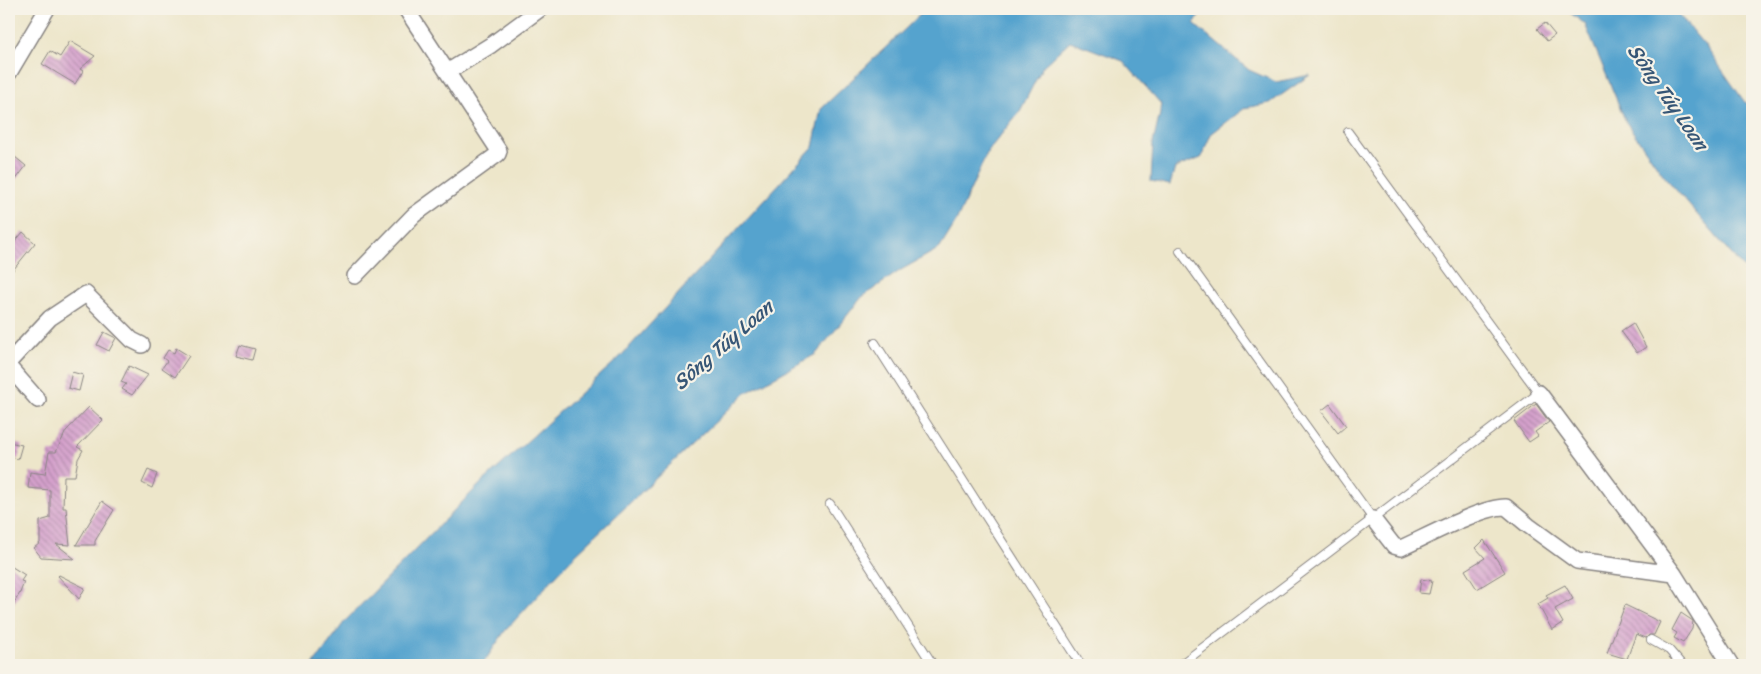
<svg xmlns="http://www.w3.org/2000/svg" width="1761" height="674" viewBox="0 0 1761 674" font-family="Sriracha,sans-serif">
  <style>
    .water { fill: #55a3ce; stroke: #3c6284 }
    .building { fill: url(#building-back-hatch) }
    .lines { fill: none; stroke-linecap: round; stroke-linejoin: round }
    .service-casing { stroke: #888482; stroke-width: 10 }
    .minor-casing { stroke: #888482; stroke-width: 18 }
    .service { stroke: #fff; stroke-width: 8 }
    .minor { stroke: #fff; stroke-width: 15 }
    .labels { text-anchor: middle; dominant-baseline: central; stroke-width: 4.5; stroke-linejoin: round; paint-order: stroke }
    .water-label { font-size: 20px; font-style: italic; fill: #365676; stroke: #f7f3e8 }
  </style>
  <defs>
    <pattern id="building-back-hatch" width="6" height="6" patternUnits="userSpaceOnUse" patternTransform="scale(1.25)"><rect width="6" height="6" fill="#d5a1cc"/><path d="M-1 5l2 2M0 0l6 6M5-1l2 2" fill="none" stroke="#ac83a7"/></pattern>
  </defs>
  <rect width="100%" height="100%" fill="#f7f3e8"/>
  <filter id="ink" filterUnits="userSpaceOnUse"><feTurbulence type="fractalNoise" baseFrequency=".02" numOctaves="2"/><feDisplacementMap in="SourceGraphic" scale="10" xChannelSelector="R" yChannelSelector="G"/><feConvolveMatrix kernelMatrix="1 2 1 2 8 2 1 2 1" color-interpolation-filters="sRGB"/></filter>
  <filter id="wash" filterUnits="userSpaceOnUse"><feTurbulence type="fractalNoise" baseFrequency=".0096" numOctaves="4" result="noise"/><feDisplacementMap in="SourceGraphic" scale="20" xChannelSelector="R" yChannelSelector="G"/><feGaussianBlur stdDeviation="1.12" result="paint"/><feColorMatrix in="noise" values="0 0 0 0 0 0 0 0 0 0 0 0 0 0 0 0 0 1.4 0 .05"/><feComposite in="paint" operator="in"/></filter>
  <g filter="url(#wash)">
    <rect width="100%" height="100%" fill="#ede6ca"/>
    <path class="water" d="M926 9H1204L1194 24 1249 70 1276 82 1310 75 1270 103 1245 108 1211 134 1201 158 1175 168 1170 185 1151 181 1153 143 1162 105 1123 61 1070 41 1043 66 1020 111 988 151 956 222 940 248 901 270 862 297 816 354 746 393 576 554 505 631 482 665H313L345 621 478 486 620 357 813 147 821 109Z
      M1565 9H1674L1706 47 1744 101 1752 109V278L1664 176 1626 122 1585 24Z"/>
    <g id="blocks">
      <path class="building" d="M1545 23 1555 35 1547 41 1537 29Z
        M70 41 95 56 80 69 83 71 75 84 42 64 50 51 60 57Z
        M9 152 26 166 9 189Z
        M23 232 35 243 9 275V249Z
        M1633 323 1646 347 1637 353 1621 331Z
        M104 332 116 338 109 351 97 345Z
        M240 345 255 349 252 360 236 356Z
        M176 348 189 356 175 377 162 368 167 361 163 358 168 350 174 353Z
        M129 366 148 375 132 395 122 389 126 384 121 382Z
        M72 372 83 375 79 391 68 388Z
        M1330 404 1346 426 1338 433 1321 411Z
        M1536 404 1549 422 1535 432 1538 436 1529 442 1514 421Z
        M89 407 103 420 77 447 83 450 78 459 75 476H64L63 508H66L70 545 56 544 75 559 41 557 34 548 40 543V521L50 518V490L28 488 30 472 45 474 49 452H56L66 431Z
        M9 442 22 445 18 459 9 457Z
        M148 470 157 474 152 488 142 483Z
        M102 501 114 510 95 541V545H76Z
        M1484 540 1505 572 1477 589 1465 570 1485 558 1476 548Z
        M9 565 25 575 21 581 24 582 20 593 9 611Z
        M59 575 85 588 79 599 58 576Z
        M1421 579 1432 581 1429 594 1419 593Z
        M1565 585 1573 599 1555 609 1563 623 1552 630 1538 604 1548 598 1546 595Z
        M1625 605 1660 622 1654 635H1649L1646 638 1636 634 1627 659 1607 653Z
        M1681 613 1693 621 1692 629 1683 643 1674 638 1677 633 1672 630Z"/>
    </g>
  </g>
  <g filter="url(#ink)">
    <use href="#blocks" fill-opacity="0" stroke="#888482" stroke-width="1"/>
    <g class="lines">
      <g class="service-casing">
        <path id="service" d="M1180 251 1373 519
          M875 343 1081 665
          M830 504 933 665
          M1651 640 1669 650 1682 665
          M1180 665 1539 393 1348 132"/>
      </g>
      <g class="minor-casing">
        <path id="minor" d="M449 71 491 45 540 9
          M9 73 47 9
          M355 276 414 215 498 154 499 151 406 9
          M9 362 50 318 86 294 132 340 142 345
          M9 367 38 400
          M1539 393 1674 574 1731 665
          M1373 519 1394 546 1401 548C1424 538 1483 506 1506 507L1529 526 1577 561 1674 574"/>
      </g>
      <use href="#service" class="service"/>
      <use href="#minor" class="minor"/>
    </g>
  </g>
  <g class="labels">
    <g class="water-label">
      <text transform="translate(1668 97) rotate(55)">Sông Túy Loan</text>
      <text transform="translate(723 345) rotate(-41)">Sông Túy Loan</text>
    </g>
  </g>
  <rect width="1761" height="674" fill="none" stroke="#f7f3e8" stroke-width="30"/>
</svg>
